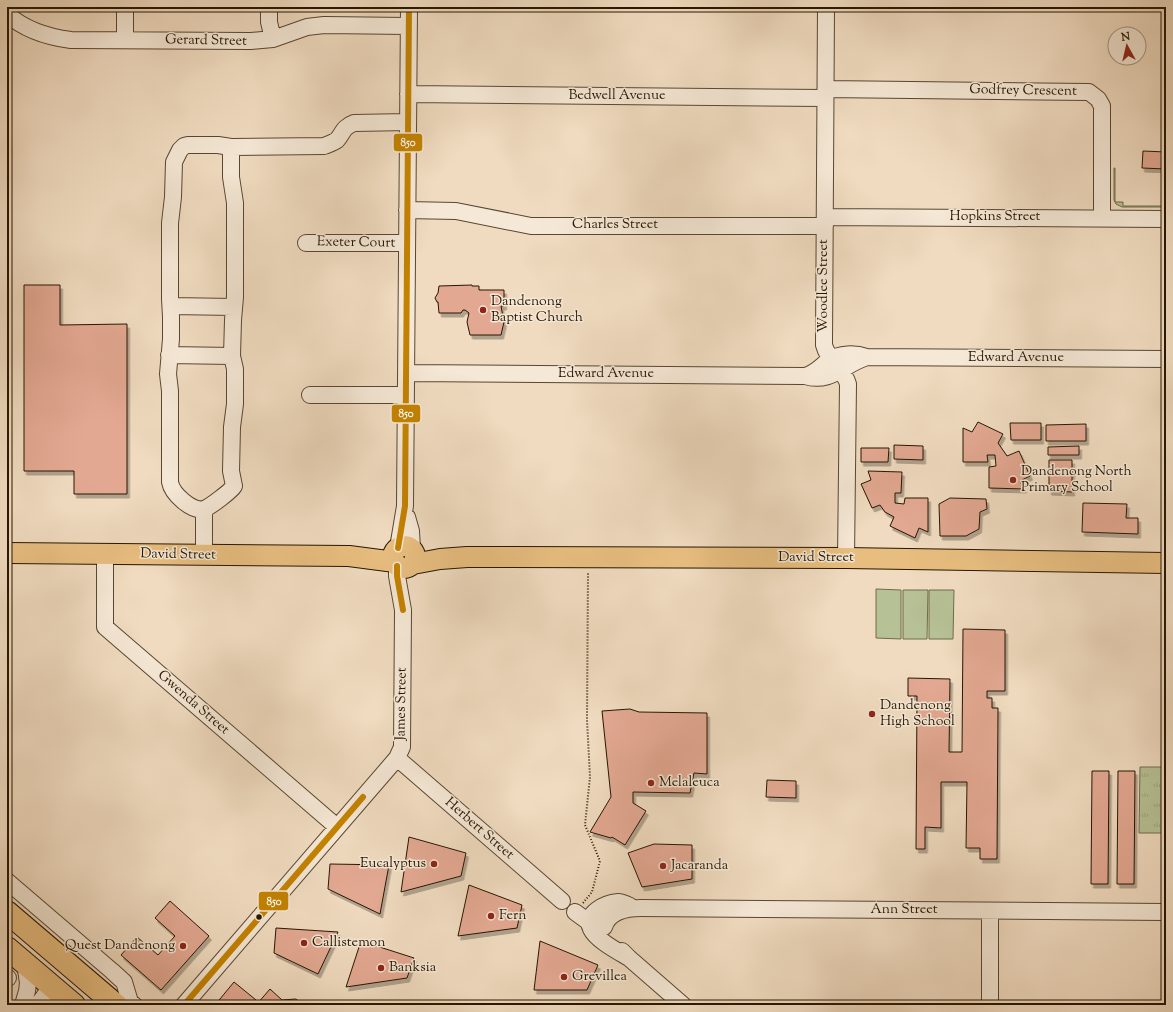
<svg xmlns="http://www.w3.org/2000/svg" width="1173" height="1012" viewBox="0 0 1173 1012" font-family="'Sorts Mill Goudy',serif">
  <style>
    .grass { fill: url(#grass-dots); stroke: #6e6c4b }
    .park { fill: url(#park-tufts); stroke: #6e6c4b }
    .pitch { fill: #b6c195; stroke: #6e6c4b }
    .building { fill: #e3a892; stroke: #261601; filter: url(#shadow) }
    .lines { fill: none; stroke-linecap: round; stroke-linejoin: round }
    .minor-casing { stroke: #584731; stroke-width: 18 }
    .major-casing { stroke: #261601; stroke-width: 22 }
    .highway-casing { stroke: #261601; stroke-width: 24 }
    .path { stroke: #261601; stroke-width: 2; stroke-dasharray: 1 2; stroke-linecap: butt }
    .minor { stroke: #f5e8d6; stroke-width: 16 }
    .major { stroke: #e8be80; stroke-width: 20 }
    .highway { stroke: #e8be80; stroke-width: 22 }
    .bus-1-casing { stroke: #f5e8d6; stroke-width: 9 }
    .bus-1 { stroke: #c38200; stroke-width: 6 }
    .poi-dot { fill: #8f2418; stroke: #f5e8d6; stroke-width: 1.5 }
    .bus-dot { fill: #261601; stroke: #f5e8d6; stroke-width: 1.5 }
    .labels { text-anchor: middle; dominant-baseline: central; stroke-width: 3; stroke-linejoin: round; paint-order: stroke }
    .street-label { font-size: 14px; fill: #261601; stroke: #f5e8d6 }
    .poi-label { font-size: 14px; fill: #261601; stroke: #f5e8d6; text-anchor: start }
    .line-badge { stroke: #f5e8d6; stroke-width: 1.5 }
    .badge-label { font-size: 11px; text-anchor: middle; font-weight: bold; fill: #fff }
  </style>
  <defs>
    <pattern id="grass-dots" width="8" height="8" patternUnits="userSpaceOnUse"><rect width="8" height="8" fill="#b6c195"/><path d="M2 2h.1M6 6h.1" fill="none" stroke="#9ca57f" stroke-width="1.8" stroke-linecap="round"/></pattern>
    <pattern id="park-tufts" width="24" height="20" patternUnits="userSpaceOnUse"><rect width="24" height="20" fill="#b6c195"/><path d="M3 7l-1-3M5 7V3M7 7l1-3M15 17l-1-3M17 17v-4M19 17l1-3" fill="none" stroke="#9ca57f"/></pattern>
    <filter id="shadow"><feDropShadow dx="2.5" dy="4" stdDeviation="0" flood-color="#0004"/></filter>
  </defs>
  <rect width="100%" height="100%" fill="#f0dbc0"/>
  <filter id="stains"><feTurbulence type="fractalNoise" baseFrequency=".005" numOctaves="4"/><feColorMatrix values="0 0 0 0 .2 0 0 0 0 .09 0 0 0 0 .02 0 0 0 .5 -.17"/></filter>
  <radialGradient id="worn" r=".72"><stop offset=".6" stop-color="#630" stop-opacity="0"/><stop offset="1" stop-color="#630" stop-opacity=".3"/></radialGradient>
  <path class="grass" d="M1114 168H1115V202H1123V206H1166V207H1122L1116 204 1114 200Z"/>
  <path class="park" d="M1140 767H1166V833H1139Z"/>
  <path class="pitch" d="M876 589 901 590V639L876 638Z
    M903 590H928L927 639H903Z
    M929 590H954L953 639H929Z"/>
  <path class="building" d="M7 144H9L8 181H7Z
    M1143 151 1166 152V169L1142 168Z
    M24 285H60V325L127 324V494H74V471H24Z
    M472 285V286H479V290H504V306H501L504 322 501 335H470L467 322 469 313 465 310H463L461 313H439L438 302H437L435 298 438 293 439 286Z
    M978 422 1003 434 998 443 1007 456 1019 451 1030 476 1020 481 1024 489 989 488V467L996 466 995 455H987L988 462H963V428L972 432Z
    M1010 423H1041V440H1011Z
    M1086 424V441H1046V425Z
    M894 445 923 446V460L894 459Z
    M1079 446V455H1048V447Z
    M861 448H889L888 462H861Z
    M1049 460H1072V492L1049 491Z
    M868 471 902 472 901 493H895V503L904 504 905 498H928V532L919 528 915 538 890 526 894 517 885 512 880 505 872 508 861 484 871 480Z
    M950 498 986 499 987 509 980 512 979 529 966 536H940L939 504Z
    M1083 503 1127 504 1126 518H1138V534L1082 532Z
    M963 629 1005 630V691H987V698H992V708H998L997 859H980V848H966L967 782H941V828L925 827V849H916L917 696H908V678L950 679 949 752H962Z
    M630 709 639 712 707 713V774L694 773 690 793 633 792V803L646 811 625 845 612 837 611 838 590 832 611 797 602 711Z
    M1092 771H1109L1108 884H1091Z
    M1118 771H1135L1134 884H1117Z
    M767 780 796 781V798L766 797Z
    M409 837 466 853 461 876 401 892Z
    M654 844 692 845V879L642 887 628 853Z
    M330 864 389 865 380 914 328 889Z
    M469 885 522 905 517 928 458 936Z
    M170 901 209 936 161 990 121 955 137 937 158 955 175 936 155 918Z
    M276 928 338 932 318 974 274 953Z
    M361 941 414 958 407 978 346 987Z
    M540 941 598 965 587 990H534Z
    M234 982 256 1000 252 1005H215Z
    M270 989 282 1000 296 999 303 1005H258L257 1004Z"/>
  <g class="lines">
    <g class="minor-casing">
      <path id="minor" d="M269 7V22L273 39
        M826 7 824 345C828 361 844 369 848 384L846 558
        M7 14C25 30 47 37 71 40L251 41 273 39 307 27 324 25 409 26
        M125 39V7
        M826 89 1089 92 1098 99 1102 106V218
        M408 94 825 98
        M231 147V177L235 203V297L233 320 232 356 235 369V404L232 427 231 471 234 486C231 491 210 507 204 509 192 512 172 494 170 482V391L168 374 171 339V317L170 299V223L173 197 174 162 180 150 184 146 188 145H218L231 147 324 146C329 144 333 143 337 140 343 133 343 127 354 123L408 122
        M407 210 456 211 531 226H825
        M825 217 1166 219
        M306 243H407
        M171 306 234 307
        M169 355 232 356
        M406 373 805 376C831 384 844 364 867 357
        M805 376C816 373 821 366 829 360 840 353 855 353 867 357L1166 359
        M310 395H406
        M204 509V555
        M407 517 411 531 412 549
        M398 548 405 506 409 7
        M105 554V627L337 827
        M397 758 562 901
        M7 881 112 971 124 982 130 1002 134 1005
        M575 912 590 923 599 926
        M604 927C609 911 627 908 641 908L1166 912
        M622 951 629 958 683 1005
        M629 958C619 952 596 940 591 929 583 913 606 903 618 902 622 902 626 904 630 906
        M7 977 8 978
        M23 1005 27 991 28 983 25 963
        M38 1005C43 997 49 993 48 983
        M184 1005 397 758 402 747 403 610 397 576V566
        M990 1005V911"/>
    </g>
    <g class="major-casing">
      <path id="major" d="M393 557a11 11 0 1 1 22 0a11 11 0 1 1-22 0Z
        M7 553 349 556 395 562
        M413 564 440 559 467 557 846 558 1166 563"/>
    </g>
    <g class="highway-casing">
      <path id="highway" d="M7 912 116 1005
        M7 948 74 1005"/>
    </g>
    <path class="path" d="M583 903 592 892 600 861 585 825 590 777 587 720 588 573"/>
    <use href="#minor" class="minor"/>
    <use href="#major" class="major"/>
    <use href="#highway" class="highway"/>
    <g class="bus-1-casing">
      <path id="bus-1" d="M398 548 405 506 409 7
        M397 566V576L403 610
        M184 1005 363 797"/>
    </g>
    <use href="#bus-1" class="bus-1"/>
  </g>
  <g class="poi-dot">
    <circle cx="483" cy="310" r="4"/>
    <circle cx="1013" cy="480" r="4"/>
    <circle cx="872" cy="714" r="4"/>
    <circle cx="651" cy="783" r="4"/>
    <circle cx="434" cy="864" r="4"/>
    <circle cx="663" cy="866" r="4"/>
    <circle cx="491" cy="916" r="4"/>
    <circle cx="304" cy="943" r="4"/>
    <circle cx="183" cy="946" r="4"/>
    <circle cx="381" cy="968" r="4"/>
    <circle cx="564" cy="977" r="4"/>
  </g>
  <circle class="bus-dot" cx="259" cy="917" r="3.5"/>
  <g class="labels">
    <g class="street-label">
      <text transform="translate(206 41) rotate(1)">Gerard Street</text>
      <text transform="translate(1023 91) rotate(1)">Godfrey Crescent</text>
      <text x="617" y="96">Bedwell Avenue</text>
      <text x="995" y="217">Hopkins Street</text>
      <text x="615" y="225">Charles Street</text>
      <text transform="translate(356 243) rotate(1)">Exeter Court</text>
      <text transform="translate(824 286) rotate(-90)">Woodlee Street</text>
      <text x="1016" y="358">Edward Avenue</text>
      <text x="606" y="374">Edward Avenue</text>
      <text transform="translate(178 555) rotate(1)">David Street</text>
      <text x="816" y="558">David Street</text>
      <text transform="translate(193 703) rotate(41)">Gwenda Street</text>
      <text transform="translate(402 704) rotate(-89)">James Street</text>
      <text transform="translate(479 829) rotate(41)">Herbert Street</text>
      <text x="904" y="910">Ann Street</text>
    </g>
    <g class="poi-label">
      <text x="491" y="302">Dandenong<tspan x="491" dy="16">Baptist Church</tspan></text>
      <text x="1021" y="472">Dandenong North<tspan x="1021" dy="16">Primary School</tspan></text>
      <text x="880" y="706">Dandenong<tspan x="880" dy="16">High School</tspan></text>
      <text x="659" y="783">Melaleuca</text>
      <text x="426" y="864" text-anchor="end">Eucalyptus</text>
      <text x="671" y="866">Jacaranda</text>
      <text x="499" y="916">Fern</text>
      <text x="312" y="943">Callistemon</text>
      <text x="175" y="946" text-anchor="end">Quest Dandenong</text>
      <text x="389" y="968">Banksia</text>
      <text x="572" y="977">Grevillea</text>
    </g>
  </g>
  <g class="line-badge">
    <rect x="393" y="133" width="30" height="19" rx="4" fill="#c38200"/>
    <rect x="391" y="404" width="30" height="19" rx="4" fill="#c38200"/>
    <rect x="258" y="891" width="31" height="20" rx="4" fill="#c38200"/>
  </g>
  <g class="badge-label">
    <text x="408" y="146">850</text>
    <text x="406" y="417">850</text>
    <text x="274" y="905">850</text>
  </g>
  <rect width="1173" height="1012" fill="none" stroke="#f0dbc0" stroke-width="24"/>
  <rect x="8" y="8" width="1157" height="996" fill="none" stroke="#261601" stroke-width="2"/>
  <rect x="12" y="12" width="1149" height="988" fill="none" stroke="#261601"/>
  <g transform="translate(1127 46) rotate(352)"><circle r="19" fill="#f5e8d6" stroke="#a29481"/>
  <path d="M0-3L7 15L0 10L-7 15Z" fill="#8f2418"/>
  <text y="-6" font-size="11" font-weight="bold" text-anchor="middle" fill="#261601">N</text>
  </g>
  <rect width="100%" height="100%" filter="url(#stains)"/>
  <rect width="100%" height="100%" fill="url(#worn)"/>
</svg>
